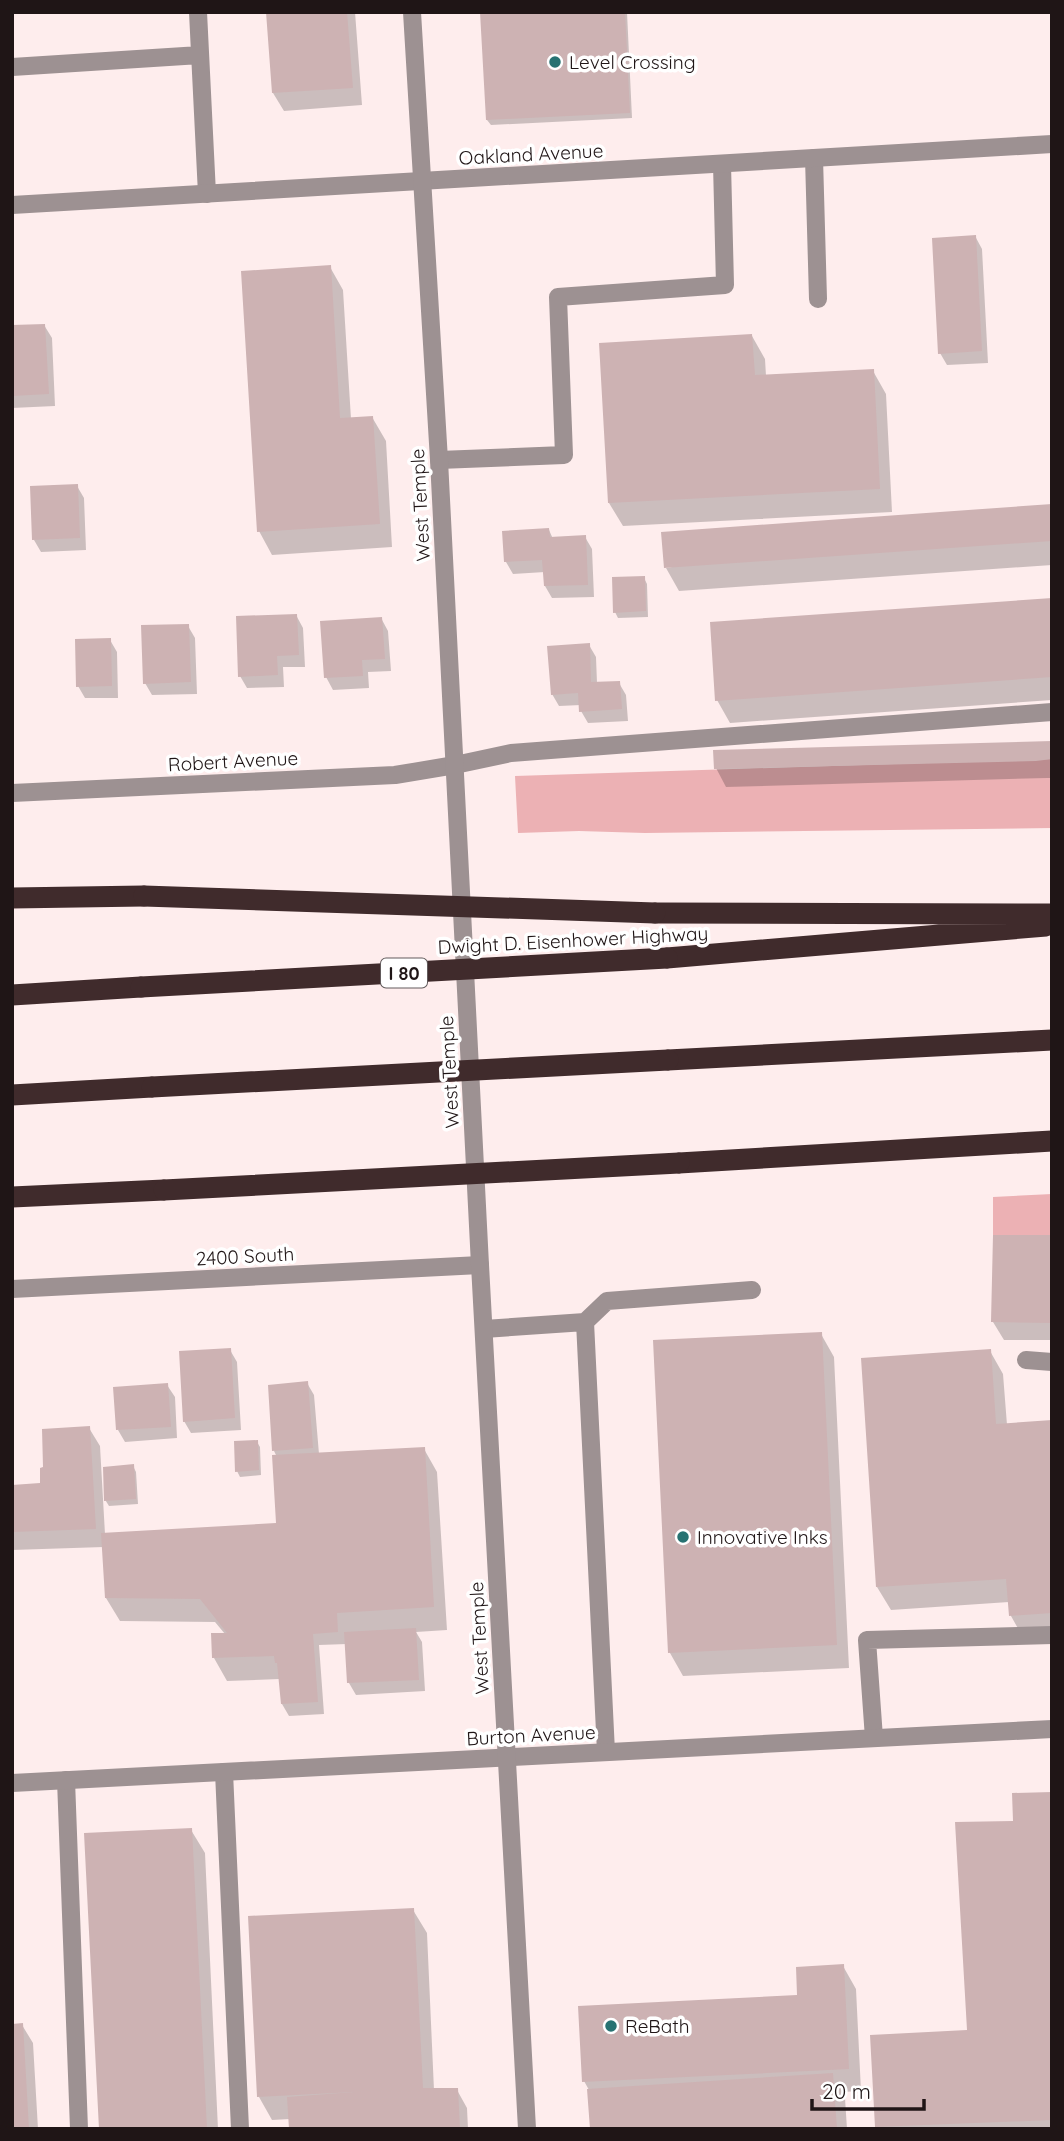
<svg xmlns="http://www.w3.org/2000/svg" width="1064" height="2141" viewBox="0 0 1064 2141" font-family="Quicksand,sans-serif">
  <style>
    .green { fill: #ecb1b4 }
    .shadow { fill: #0003 }
    .building { fill: #cdb2b3 }
    .lines { fill: none; stroke-linecap: round; stroke-linejoin: round }
    .service { stroke: #9d9192; stroke-width: 18 }
    .minor { stroke: #9d9192; stroke-width: 18 }
    .tertiary { stroke: #9d9192; stroke-width: 18 }
    .motorway { stroke: #402b2c; stroke-width: 21 }
    .motorway-bridge { stroke: #402b2c; stroke-width: 21 }
    .poi-dot { fill: #277272; stroke: #fff; stroke-width: 2.5 }
    .labels { text-anchor: middle; dominant-baseline: central; stroke-width: 7; stroke-linejoin: round; paint-order: stroke }
    .shield { fill: #fff; stroke: #625b5c; stroke-width: 2 }
    .shield-label { font-size: 18px; font-weight: bold; fill: #1f1516 }
    .poi-label { font-size: 19px; fill: #1f1516; stroke: #fff; text-anchor: start }
    .street-label { font-size: 19px; fill: #1f1516; stroke: #fff }
  </style>
  <rect width="100%" height="100%" fill="#feeded"/>
  <path class="green" d="M1052 759V828L645 833 579 831 518 833 515 776Z
    M1052 1194V1235H993V1197Z"/>
  <path class="shadow" d="M268 12H355L362 105 284 111 273 93Z
    M482 12H627L632 118 491 125 487 120Z
    M975 236 982 249 988 363 947 365 940 353Z
    M330 267 343 290 351 419 372 417 386 441 392 547 272 555 259 531Z
    M44 325 52 338 55 406 12 408V327Z
    M752 336 765 359 766 376 873 371 886 394 892 512 623 526 609 503Z
    M77 486 84 498 86 550 41 552 34 540Z
    M1052 506V565L679 591 666 568Z
    M549 530 553 539 585 537 592 549 594 597 552 598 545 586V572L513 574 506 562 504 533Z
    M644 578 647 584 648 617 618 618 615 612Z
    M1052 600V700L730 723 717 700Z
    M296 615 303 628 305 667H283L284 687 247 688 240 676Z
    M381 618 388 631 391 671 368 672 369 688 333 690 326 677Z
    M188 626 195 638 197 694 152 695 145 683Z
    M110 640 117 652 118 698H85L78 686Z
    M589 645 596 657 597 683H619L626 695 628 721 588 723 581 711V705L559 706 552 694Z
    M1052 743V778H1047L726 787 716 768Z
    M1052 1236V1340H1004L993 1322Z
    M821 1334 834 1357 849 1668 683 1676 670 1653 655 1342Z
    M230 1350 237 1362 241 1430 191 1433 184 1421Z
    M990 1351 1003 1374 1007 1425 1052 1422V1637L1024 1639 1011 1616 1009 1602 891 1610 877 1587Z
    M307 1383 314 1395 319 1454 424 1449 437 1472 447 1630 416 1632 422 1642 425 1691 356 1695 349 1683 347 1644 319 1645 324 1714 289 1716 282 1704 280 1679 227 1681 214 1658 225 1634 215 1622 120 1621 106 1598 104 1547 12 1550V1487L42 1485 89 1428 100 1446 105 1534 278 1524 277 1457 274 1451Z
    M167 1385 175 1397 177 1438 125 1442 118 1430Z
    M257 1442 260 1447 261 1475 240 1477 237 1471Z
    M133 1466 136 1472 138 1504 109 1506 104 1498Z
    M1052 1794V2129H878L876 2126 969 2032 1015 1822Z
    M191 1830 205 1853 218 2129H100Z
    M413 1910 427 1933 434 2090H457L467 2108 468 2129H290V2119L272 2120 259 2097Z
    M843 1966 856 1989 861 2091 842 2092 845 2098 847 2129H592L589 2090 584 2081 799 1997Z
    M22 2025 33 2043 38 2129H12Z"/>
  <path class="building" d="M266 12H347L353 88 272 93Z
    M480 12H625L630 113 486 120Z
    M976 235 982 351 938 354 932 238Z
    M331 265 340 418 373 416 380 524 257 532 241 271Z
    M45 324 49 394 12 396V325Z
    M752 334 755 375 874 369 880 489 608 503 599 343Z
    M78 484 80 538 32 540 30 486Z
    M1052 504V541L664 568 661 532Z
    M549 528 550 537 586 535 588 585 544 586 542 560 504 562 502 531Z
    M645 576 646 611 613 613 612 577Z
    M1052 598V677L715 701 710 622Z
    M297 614 299 655 277 656 278 675 238 677 236 616Z
    M382 617 385 659 362 660 363 676 324 678 320 621Z
    M189 624 191 682 143 684 141 625Z
    M111 638 112 686 76 687 75 639Z
    M590 643 591 682 620 681 622 709 579 712 578 693 551 695 547 646Z
    M1052 741V759L1036 761 714 769 713 750Z
    M993 1235H1052V1323L991 1322Z
    M822 1332 837 1645 668 1653 653 1340Z
    M231 1348 235 1418 183 1422 179 1351Z
    M991 1349 996 1424 1052 1420V1613L1009 1616 1006 1579 876 1587 861 1358Z
    M308 1381 313 1448 272 1451 268 1385Z
    M168 1383 171 1427 116 1430 113 1387Z
    M90 1426 96 1529 12 1532V1485L40 1483V1468L43 1467 42 1429Z
    M258 1440 259 1470 235 1472 234 1441Z
    M425 1447 434 1607 337 1613 338 1632 313 1634 318 1702 281 1704 277 1663H275L274 1656 212 1658 211 1633H227L200 1599 105 1598 101 1533 276 1523 272 1455Z
    M134 1464 136 1499 104 1501 103 1467Z
    M416 1628 419 1680 347 1683 344 1632Z
    M1052 1792V2120L875 2127 870 2035 967 2030 955 1822 1013 1821 1012 1793Z
    M192 1828 207 2129H99L84 1833Z
    M414 1908 423 2088H458L460 2129H289L287 2097 354 2092 257 2097 248 1916Z
    M844 1964 849 2069 582 2082 578 2006 797 1995 796 1967Z
    M23 2023 29 2129H12V2024Z
    M833 2073 837 2129H590L587 2089Z"/>
  <g class="lines">
    <path class="service" d="M198 12 207 194
      M12 67 200 55
      M814 158 818 299
      M439 460 564 455 558 297 725 285 722 164
      M455 765 511 753 1052 712
      M585 1322 607 1301 752 1290
      M484 1329 585 1322 606 1752
      M1026 1360 1052 1362
      M874 1738 867 1640 1052 1635
      M224 1772 240 2129
      M66 1780 79 2129"/>
    <path class="minor" d="M12 205 1052 144
      M12 793 395 775 455 765
      M12 1289 480 1265
      M12 1783 1052 1729"/>
    <path class="tertiary" d="M412 12 439 460 480 1265 527 2129"/>
    <path class="motorway" d="M12 898 144 896
      M655 913 1052 914
      M667 958 1046 926
      M12 995 141 987
      M668 1060 1052 1040
      M12 1095 152 1087
      M679 1163 1052 1141
      M12 1197 164 1190"/>
    <path class="motorway-bridge" d="M144 896 655 913
      M141 987 667 958
      M152 1087 668 1060
      M164 1190 679 1163"/>
  </g>
  <g class="poi-dot">
    <circle cx="555" cy="62" r="7"/>
    <circle cx="683" cy="1537" r="7"/>
    <circle cx="611" cy="2026" r="7"/>
  </g>
  <g class="labels">
    <rect class="shield" x="381" y="958.5" width="46" height="29" rx="5"/>
    <g class="shield-label">
      <text x="404" y="973">I 80</text>
    </g>
    <g class="poi-label">
      <text x="569" y="62">Level Crossing</text>
      <text x="697" y="1537">Innovative Inks</text>
      <text x="625" y="2026">ReBath</text>
    </g>
    <g class="street-label">
      <text transform="translate(531 154) rotate(-3)">Oakland Avenue</text>
      <text transform="translate(420 505) rotate(-93)">West Temple</text>
      <text transform="translate(233 761) rotate(-3)">Robert Avenue</text>
      <text transform="translate(573 940) rotate(-3)">Dwight D. Eisenhower Highway</text>
      <text transform="translate(449 1072) rotate(-93)">West Temple</text>
      <text transform="translate(245 1256) rotate(-3)">2400 South</text>
      <text transform="translate(479 1638) rotate(-93)">West Temple</text>
      <text transform="translate(531 1735) rotate(-3)">Burton Avenue</text>
    </g>
  </g>
  <rect width="1064" height="2141" fill="none" stroke="#1f1516" stroke-width="28"/>
  <path d="M812 2099v10h112v-10" fill="none" stroke="#1f1516" stroke-width="3.5"/>
  <text x="822" y="2099" font-size="21" fill="#1f1516" stroke="#ffffff" stroke-width="5" paint-order="stroke">20 m</text>
</svg>
